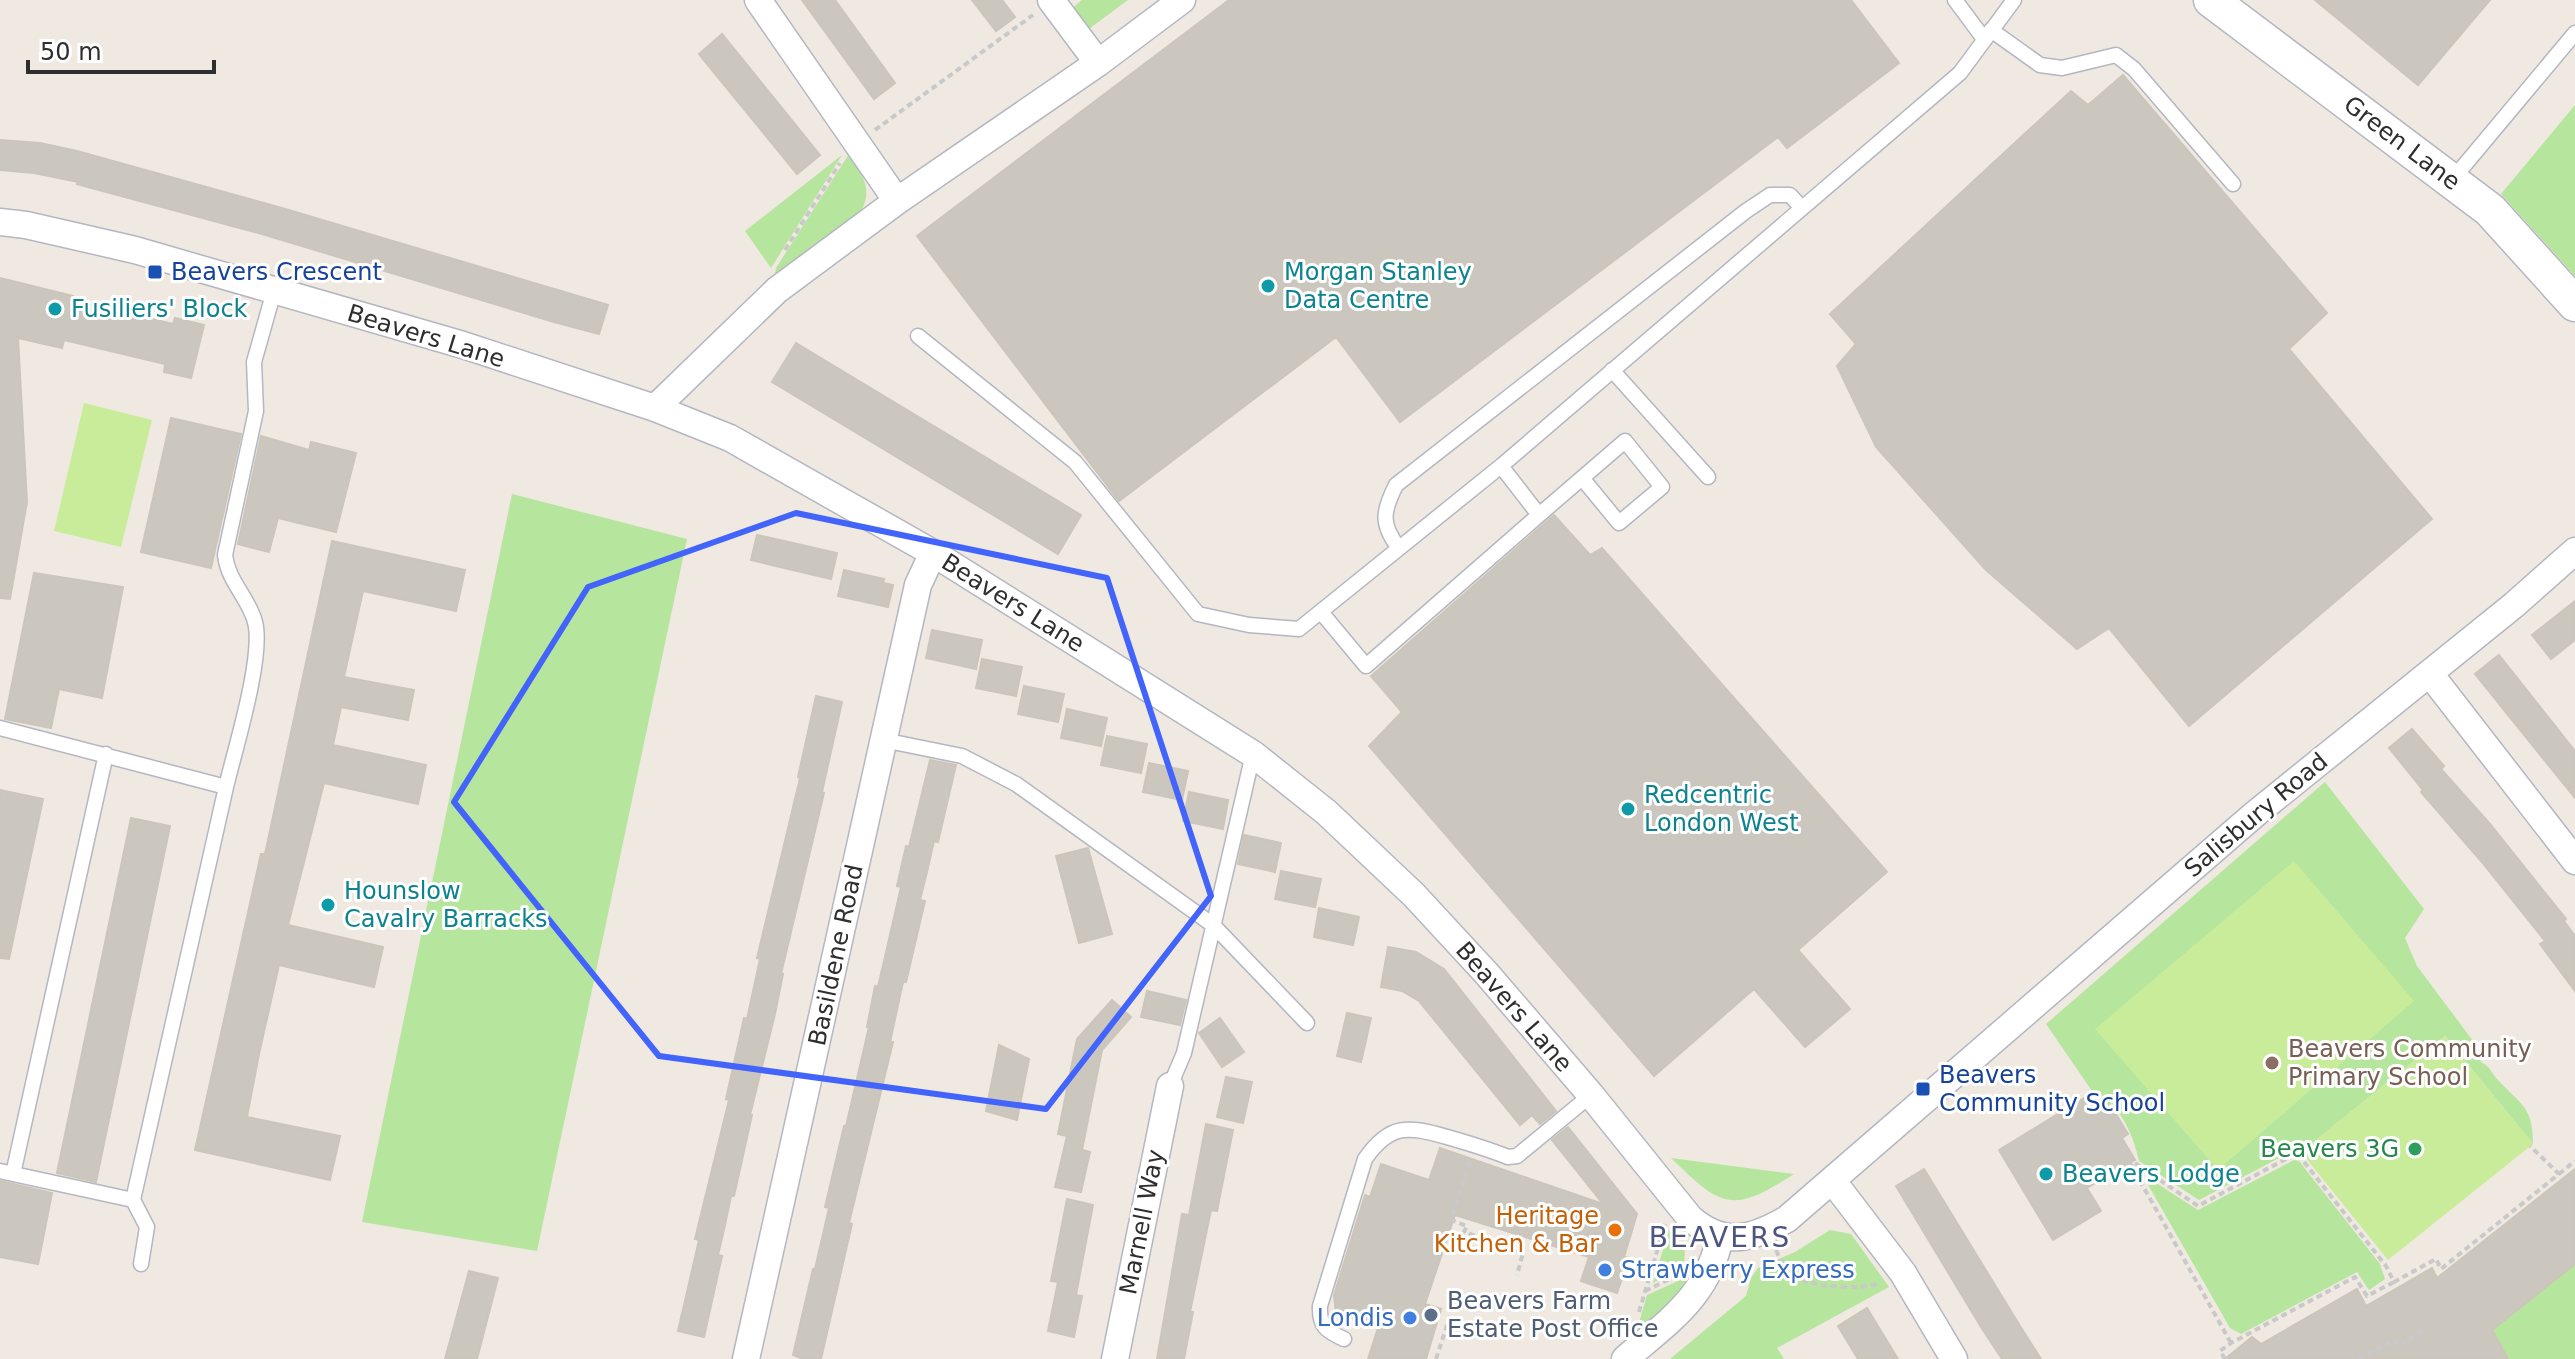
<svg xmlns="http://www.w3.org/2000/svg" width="2575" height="1359" viewBox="0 0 2575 1359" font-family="'DejaVu Sans',sans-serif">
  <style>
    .green { fill: #b6e59e }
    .pitch { fill: #c9ec9a }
    .building { fill: #cbc7bf; stroke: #cbc5ba; stroke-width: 2 }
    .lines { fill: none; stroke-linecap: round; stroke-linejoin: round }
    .service-casing { stroke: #b4b7c1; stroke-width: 17 }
    .minor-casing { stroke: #b4b7c1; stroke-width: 29 }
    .tertiary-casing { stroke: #b4b7c1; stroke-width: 37 }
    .path { stroke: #c9c9c9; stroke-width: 4; stroke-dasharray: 6 4; stroke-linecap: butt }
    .service { stroke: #fff; stroke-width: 14 }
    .minor { stroke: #fff; stroke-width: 26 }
    .tertiary { stroke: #fff; stroke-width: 34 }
    .marked { fill: none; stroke: #4264fb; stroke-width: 6; stroke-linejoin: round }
    .transit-dot { fill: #1a4fb4; stroke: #fff; stroke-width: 3 }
    .culture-dot { fill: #0f9aa8; stroke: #fff; stroke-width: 3 }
    .education-dot { fill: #8d6e63; stroke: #fff; stroke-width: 3 }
    .leisure-dot { fill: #2e9e5b; stroke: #fff; stroke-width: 3 }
    .food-dot { fill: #e8710a; stroke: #fff; stroke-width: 3 }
    .shop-dot { fill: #3f7fe0; stroke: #fff; stroke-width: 3 }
    .service-dot { fill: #5c6f8a; stroke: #fff; stroke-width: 3 }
    .labels { text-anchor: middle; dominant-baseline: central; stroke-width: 6; stroke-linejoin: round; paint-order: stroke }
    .street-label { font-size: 24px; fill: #2e2e2e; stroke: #fff }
    .transit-label { font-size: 24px; fill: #164399; stroke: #fff; text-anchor: start }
    .culture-label { font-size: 24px; fill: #0d838f; stroke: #fff; text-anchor: start }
    .education-label { font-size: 24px; fill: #785e54; stroke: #fff; text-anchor: start }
    .leisure-label { font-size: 24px; fill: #27864d; stroke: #fff; text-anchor: end }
    .food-label { font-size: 24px; fill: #c56008; stroke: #fff; text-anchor: end }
    .shop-label { font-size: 24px; fill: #366cbe; stroke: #fff; text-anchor: start }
    .service-label { font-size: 24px; fill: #4e5e75; stroke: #fff; text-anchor: start }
    .quarter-label { font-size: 28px; letter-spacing: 2px; fill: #4d5680; stroke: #fff }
  </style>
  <rect width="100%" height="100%" fill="#efe9e1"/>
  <path class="green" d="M1082 0H1128L1086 31 1066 13Z
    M2575 105V276L2501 194Z
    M849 154C861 173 874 189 861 211L780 274H775L776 268Z
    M842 155 771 268 745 231Z
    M512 494 687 539 537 1251 362 1222Z
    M2325 782 2424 909 2405 938 2417 966 2476 1045 2481 1062C2491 1067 2491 1073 2498 1080 2521 1105 2533 1106 2533 1144L2445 1036 2301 1152 2298 1148 2199 1200 2139 1161C2134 1138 2126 1121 2112 1103L2108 1106 2098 1091H2092L2046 1024Z
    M1671 1158 1794 1174C1732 1214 1722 1208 1671 1158Z
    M2294 1160 2299 1161 2380 1264 2385 1279 2369 1290 2357 1272 2241 1334 2230 1328 2147 1183 2150 1179 2198 1210Z
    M1669 1230 1685 1251 1684 1265 1653 1283Z
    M1830 1230 1851 1234 1889 1287 1777 1348 1784 1359H1670L1746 1296 1751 1278 1758 1268 1795 1252Z
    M2575 1263V1359H2508L2483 1315Z
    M1689 1276 1680 1293 1637 1330 1647 1295Z"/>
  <path class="pitch" d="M84 403 152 420 121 547 54 531Z
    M2294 861 2414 1001 2218 1170 2095 1029Z
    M2445 1036 2533 1144 2388 1260 2301 1152Z"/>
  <path class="building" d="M802 0H835L895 83 874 99Z
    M972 0H1002L1015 17 996 31Z
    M1229 0H1851L1899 63 1787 148 1778 137 1400 422 1336 337 1119 501 917 236Z
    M2315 0H2490L2418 85Z
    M722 34 820 155 797 174 699 54Z
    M2123 75 2327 313 2289 349 2432 519 2189 726 2109 628 2077 649 1986 570 1876 447 1837 366 1856 344 1830 314 2071 91 2088 105Z
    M0 140 40 143 77 151 282 208 608 305 599 334 554 322 262 234 77 184 78 182 34 173 0 170Z
    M0 278 73 296 72 300 173 324 175 318 204 325 191 378 164 372 165 364 64 340 62 348 18 338 27 502 10 599 0 598Z
    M796 343 1081 515 1058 554 772 382Z
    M171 418 241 434 211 568 141 552Z
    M261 436 309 450 311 442 356 453 336 532 278 518 269 552 238 544Z
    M1554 515 1590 555 1602 548 1887 872 1798 950 1850 1009 1805 1047 1754 989 1654 1076 1369 746 1402 712 1371 676Z
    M757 535 837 553 831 579 751 560Z
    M332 541 465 570 456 611 363 591 344 677 414 690 408 720 341 707 333 745 426 765 418 804 324 783 288 925 383 947 374 987 279 965 259 1054 247 1117 340 1136 330 1180 195 1150 261 854H265Z
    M844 570 884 579 883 583 893 585 888 607 838 596Z
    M34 573 123 587 102 698 59 689 51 728 5 719Z
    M2575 601V640L2551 659 2532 635Z
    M932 630 982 640 976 669 926 658Z
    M2499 655 2575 751V798L2475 674Z
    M982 659 1022 667 1016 696 976 688Z
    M1024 686 1064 694 1058 722 1018 714Z
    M816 696 842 702 822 792 824 793 781 974H783L775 1014 750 1115H752L734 1196H731L725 1225 718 1255 722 1256 704 1337 678 1331 699 1240 695 1239 729 1100 726 1099 744 1018 747 1019 760 959 757 958 800 778 798 777Z
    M1067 709 1107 718 1101 746 1061 738Z
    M2412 729 2444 766 2441 769 2490 824 2566 919 2564 921 2575 936V991L2540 944 2545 941 2481 861 2421 792 2423 790 2389 748Z
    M1107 736 1147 744 1141 773 1101 765Z
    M930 760 956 765 938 842 934 841 927 872 920 900 925 901 906 982H903L890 1042H893L849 1223 852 1224 821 1359H803L793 1355 813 1269H815L829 1208 825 1207 844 1126H846L869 1027H867L875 986 878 987 901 887 897 886 906 846 909 847Z
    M1149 763 1188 771 1182 800 1143 792Z
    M0 790 43 799 9 959 0 958Z
    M1189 792 1228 800 1223 829 1183 821Z
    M131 818 170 826 96 1182 57 1173Z
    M1244 835 1281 843 1275 872 1238 864Z
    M1088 848 1112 934 1079 943 1056 856Z
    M1281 871 1321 879 1315 907 1275 899Z
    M1319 908 1359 917 1353 945 1314 937Z
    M1388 947 1416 952 1444 969 1556 1111 1540 1124 1532 1115 1520 1125 1419 1001 1402 991 1381 987Z
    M1147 991 1186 1000 1180 1025 1141 1017Z
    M1112 1000 1131 1017 1102 1050 1082 1150 1090 1152 1081 1192 1055 1187 1067 1136 1058 1134 1077 1039Z
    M1347 1013 1371 1018 1361 1062 1337 1056Z
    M1220 1018 1244 1052 1222 1067 1199 1033Z
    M999 1045 1029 1059 1017 1120 986 1111Z
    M1226 1077 1252 1082 1243 1123 1217 1117Z
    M2094 1092 2108 1115 2114 1111 2128 1134 2122 1138 2135 1160 2087 1188 2101 1211 2053 1240 1999 1150Z
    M1206 1124 1233 1130 1217 1211 1211 1210 1190 1312H1193L1184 1359H1157L1182 1214 1189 1215Z
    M1568 1127 1637 1214 1624 1257 1629 1258 1617 1293 1581 1281 1589 1257 1455 1215 1425 1304 1441 1309 1426 1359H1368L1378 1328 1336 1314 1334 1295 1365 1195 1370 1197 1381 1164 1429 1180 1440 1148 1603 1204 1552 1140Z
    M1924 1169 2020 1326 2041 1359H2002L1981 1327 1896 1186Z
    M2575 1169V1264L2492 1330 2508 1359H2225L2252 1337 2261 1344 2357 1289 2366 1306 2432 1268 2437 1278Z
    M0 1181 52 1193 38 1264 0 1257Z
    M1067 1199 1093 1205 1076 1295 1082 1296 1074 1337 1048 1331 1058 1282 1051 1281Z
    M469 1271 498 1278 477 1359H445Z
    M1867 1308 1898 1359H1858L1838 1326Z"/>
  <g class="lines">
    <g class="service-casing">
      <path id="service" d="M1955 0 1984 39
        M1991 30 2040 65 2062 68 2116 55 2134 69 2233 184
        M2452 180 2575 33
        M918 336 1075 462 1198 614 1249 625 1299 629 1501 466 1960 73 2014 0
        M1612 370 1708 477
        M1501 466 1539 515 1625 441 1662 487 1619 523 1582 478
        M1399 548C1380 524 1383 511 1396 485L1746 211 1770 195H1790L1801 207
        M1321 612 1366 666 1539 515
        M0 728 226 787 133 1200 0 1171
        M883 740 962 756 1016 784 1213 925 1307 1023
        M226 787C235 749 264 656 255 622 249 598 228 582 225 555L256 411 254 362 274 291
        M1170 1086 1184 1053 1253 754
        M13 1174 106 754
        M133 1200 147 1227 141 1264
        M1344 1339C1326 1331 1319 1326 1320 1306L1365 1159C1390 1123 1408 1126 1447 1137 1468 1143 1488 1149 1508 1157L1517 1156 1591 1095"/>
    </g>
    <g class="minor-casing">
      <path id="minor" d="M758 0 897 201
        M1051 0 1098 63
        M0 222 26 225 135 250 463 345 655 408 730 438 933 553 1253 754 1326 812 1414 895 1487 974 1591 1095 1690 1218C1723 1247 1751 1240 1787 1219L2255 814 2514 605 2575 551
        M655 408 777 290 897 201 1098 63 1182 0
        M2430 674 2575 861
        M1832 1180 1903 1273 1954 1359
        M746 1359 918 585 933 553
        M1115 1359 1170 1086
        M1625 1359C1669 1321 1708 1296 1720 1237"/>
    </g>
    <g class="tertiary-casing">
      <path id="tertiary" d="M2211 0 2490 210 2575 304"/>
    </g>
    <path class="path" d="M875 130 1033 15
      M785 250 840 163
      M1470 1162 1451 1220 1467 1226 1464 1232 1523 1253 1517 1275
      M2130 1163 2231 1343
      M2135 1163 2198 1206 2297 1153 2386 1266 2394 1282 2436 1259 2441 1269 2559 1174 2530 1146
      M2559 1174 2575 1161
      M1776 1250C1789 1283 1816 1286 1847 1287 1859 1287 1867 1287 1879 1283
      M1645 1291 1676 1276
      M1639 1312 1665 1224
      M1436 1359 1450 1316
      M2225 1359 2220 1351 2231 1343 2355 1277 2367 1296 2394 1282
      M2359 1359 2395 1340 2398 1346 2424 1330"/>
    <use href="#service" class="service"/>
    <use href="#minor" class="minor"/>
    <use href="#tertiary" class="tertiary"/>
  </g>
  <path class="marked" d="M796 513 1107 578 1211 896 1046 1109 659 1056 454 802 588 587Z"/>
  <g class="transit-dot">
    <rect x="147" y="264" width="16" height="16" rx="4"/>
    <rect x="1915" y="1081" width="16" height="16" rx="4"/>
  </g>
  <g class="culture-dot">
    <circle cx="1268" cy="286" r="8"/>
    <circle cx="55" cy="309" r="8"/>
    <circle cx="1628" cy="809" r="8"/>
    <circle cx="328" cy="905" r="8"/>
    <circle cx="2046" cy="1174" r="8"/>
  </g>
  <circle class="education-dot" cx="2272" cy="1063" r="8"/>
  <circle class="leisure-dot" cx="2415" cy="1149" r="8"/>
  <circle class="food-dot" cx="1615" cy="1230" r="8"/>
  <g class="shop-dot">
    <circle cx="1605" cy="1270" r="8"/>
    <circle cx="1410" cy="1318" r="8"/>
  </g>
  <circle class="service-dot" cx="1431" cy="1315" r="8"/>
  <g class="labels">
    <g class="street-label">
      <text transform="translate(2402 143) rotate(37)">Green Lane</text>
      <text transform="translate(426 336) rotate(17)">Beavers Lane</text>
      <text transform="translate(1013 603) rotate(32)">Beavers Lane</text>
      <text transform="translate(2256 815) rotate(-40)">Salisbury Road</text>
      <text transform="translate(836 955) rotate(-78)">Basildene Road</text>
      <text transform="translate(1514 1007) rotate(49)">Beavers Lane</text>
      <text transform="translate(1142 1222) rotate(-79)">Marnell Way</text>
    </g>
    <g class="transit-label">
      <text x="171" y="272">Beavers Crescent</text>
      <text x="1939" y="1075">Beavers<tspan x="1939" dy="28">Community School</tspan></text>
    </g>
    <g class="culture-label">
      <text x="1284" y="272">Morgan Stanley<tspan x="1284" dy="28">Data Centre</tspan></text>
      <text x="71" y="309">Fusiliers' Block</text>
      <text x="1644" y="795">Redcentric<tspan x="1644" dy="28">London West</tspan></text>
      <text x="344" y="891">Hounslow<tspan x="344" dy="28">Cavalry Barracks</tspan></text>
      <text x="2062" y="1174">Beavers Lodge</text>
    </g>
    <g class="education-label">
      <text x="2288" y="1049">Beavers Community<tspan x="2288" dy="28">Primary School</tspan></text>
    </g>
    <g class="leisure-label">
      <text x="2399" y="1149">Beavers 3G</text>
    </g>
    <g class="food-label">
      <text x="1599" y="1216">Heritage<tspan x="1599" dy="28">Kitchen &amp; Bar</tspan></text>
    </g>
    <g class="shop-label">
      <text x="1621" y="1270">Strawberry Express</text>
      <text x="1394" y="1318" text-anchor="end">Londis</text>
    </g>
    <g class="service-label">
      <text x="1447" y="1301">Beavers Farm<tspan x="1447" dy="28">Estate Post Office</tspan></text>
    </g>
    <g class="quarter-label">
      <text x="1720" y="1237">BEAVERS</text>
    </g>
  </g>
  <path d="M28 60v12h186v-12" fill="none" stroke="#2e2e2e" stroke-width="4"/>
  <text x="40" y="60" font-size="24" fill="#2e2e2e" stroke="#ffffff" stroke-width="6" paint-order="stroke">50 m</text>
</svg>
